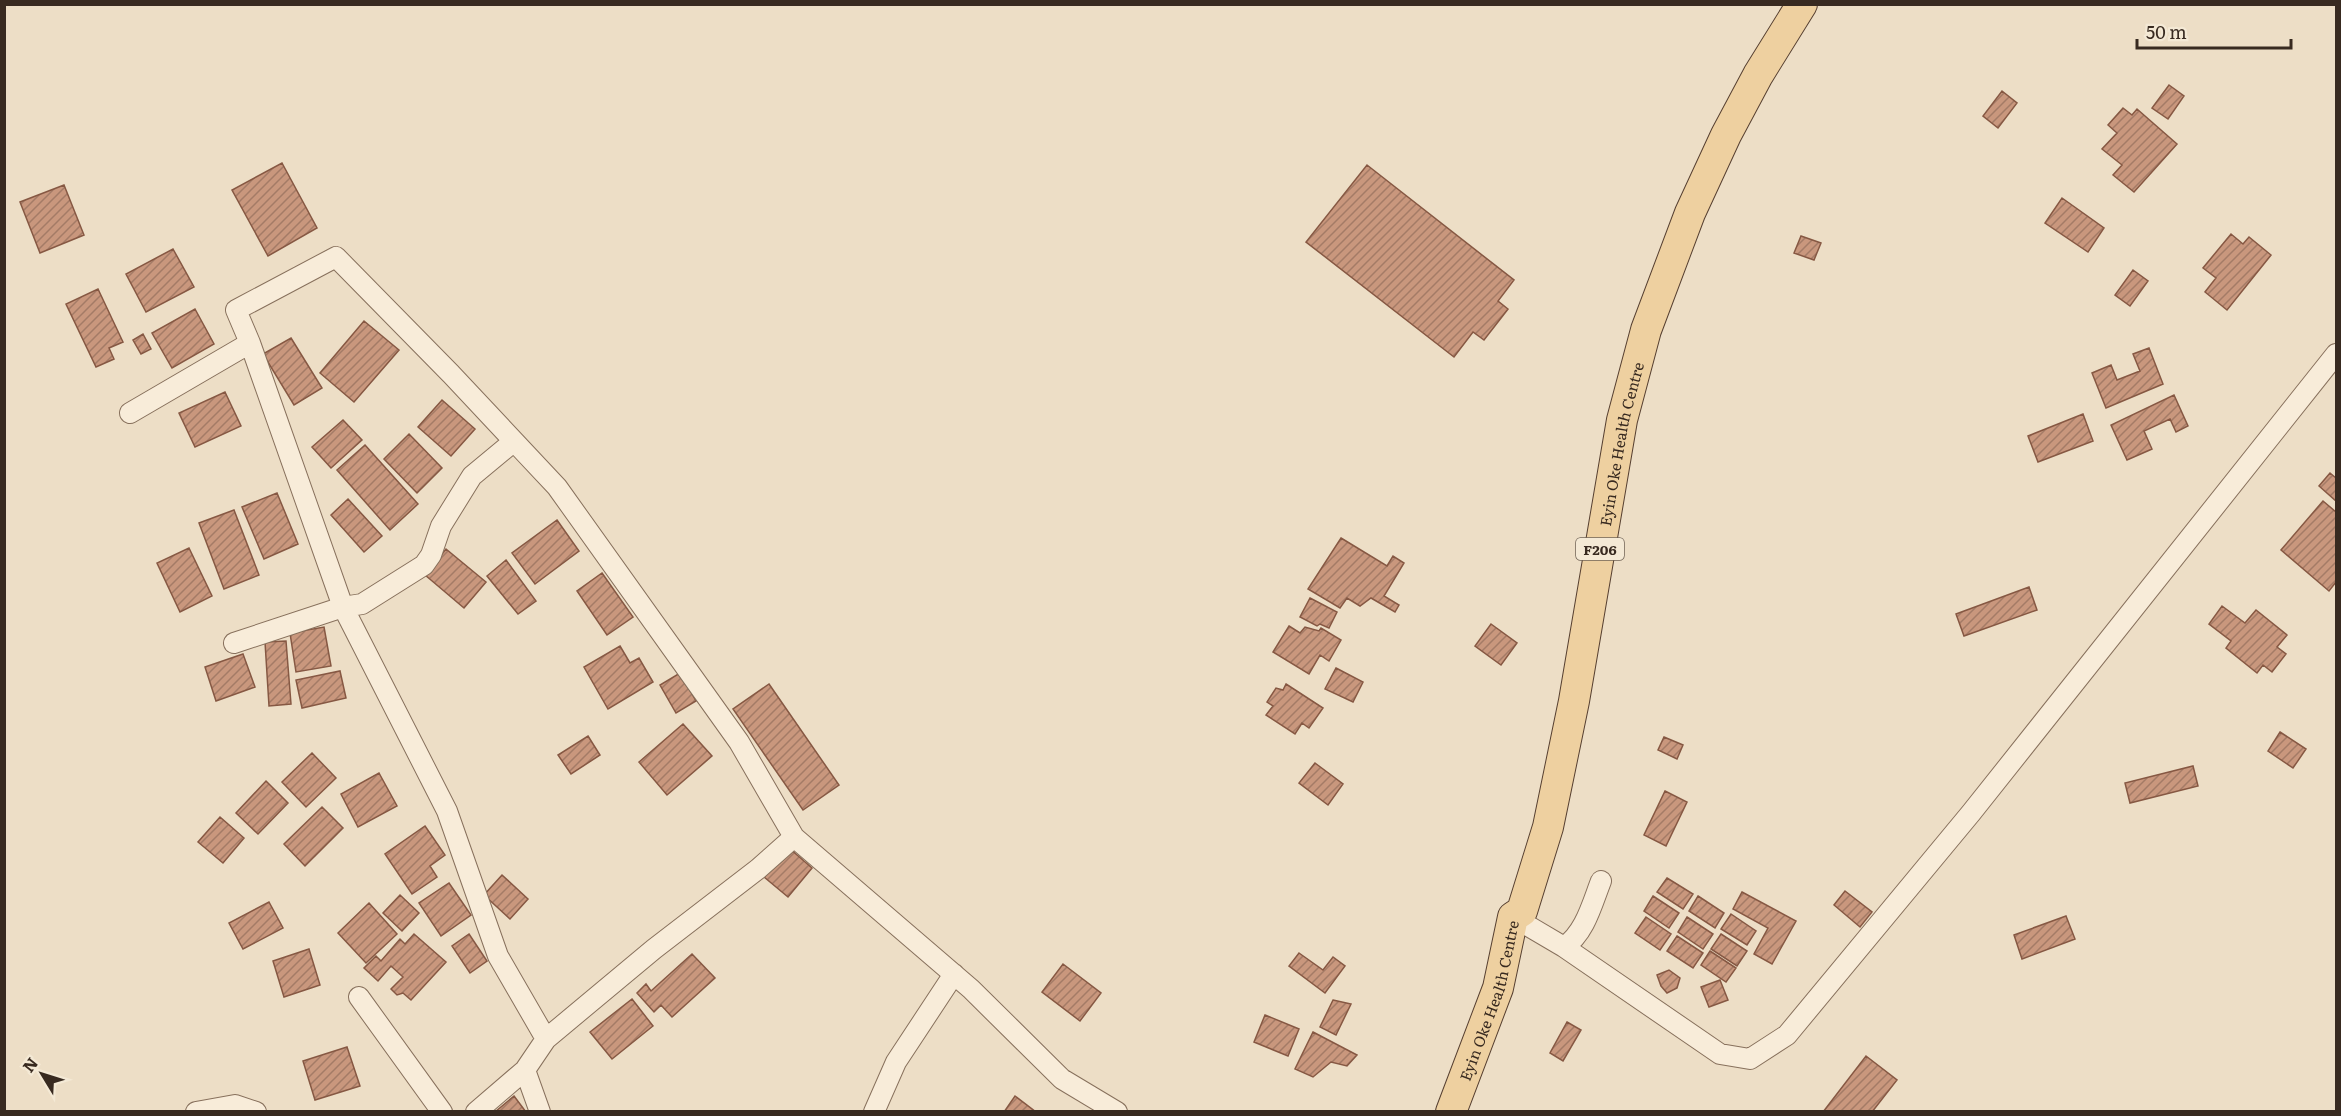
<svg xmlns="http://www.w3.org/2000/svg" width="2341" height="1116" viewBox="0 0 2341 1116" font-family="Literata,serif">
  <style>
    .building { fill: url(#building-hatch); stroke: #865843; stroke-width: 1.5 }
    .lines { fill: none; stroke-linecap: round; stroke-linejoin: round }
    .minor-casing { stroke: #87705c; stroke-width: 22 }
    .primary-casing { stroke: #563f30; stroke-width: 32 }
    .minor { stroke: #f8ecd9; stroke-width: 20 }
    .primary { stroke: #eed0a0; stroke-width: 30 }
    .labels { text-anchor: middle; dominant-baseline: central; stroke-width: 4.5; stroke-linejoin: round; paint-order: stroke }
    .shield { fill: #f4e9d5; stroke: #706356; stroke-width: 1.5 }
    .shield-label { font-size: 14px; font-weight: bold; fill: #382a20 }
    .street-label { font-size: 15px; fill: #382a20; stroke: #f4e9d5 }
  </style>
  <defs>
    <pattern id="building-hatch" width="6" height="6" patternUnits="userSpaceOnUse" patternTransform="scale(1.5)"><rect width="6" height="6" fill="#c9977d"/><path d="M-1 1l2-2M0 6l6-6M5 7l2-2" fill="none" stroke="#a47b66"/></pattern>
  </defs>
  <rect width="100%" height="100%" fill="#eddec6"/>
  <path class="building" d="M2169 85 2184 96 2168 119 2152 108Z
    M2002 91 2017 103 1998 128 1983 116Z
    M2123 108 2132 115 2137 109 2177 144 2134 192 2113 175 2122 165 2102 149 2117 133 2108 125Z
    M282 163 317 228 268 256 232 190Z
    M1367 165 1514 280 1498 301 1508 309 1484 340 1473 332 1454 357 1306 242Z
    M64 185 84 235 40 253 20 202Z
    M2062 198 2104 228 2088 252 2045 223Z
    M2231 234 2243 244 2249 237 2271 255 2227 310 2205 292 2216 278 2203 268Z
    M1801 236 1821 243 1814 260 1794 253Z
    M173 249 194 287 146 312 126 274Z
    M2133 270 2148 281 2130 306 2115 295Z
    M98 289 123 342 109 348 114 359 96 367 66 304Z
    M195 309 214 344 172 368 152 333Z
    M364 321 399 350 354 402 320 373Z
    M143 334 151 349 141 354 133 340Z
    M291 338 322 388 294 405 263 354Z
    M2149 348 2163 384 2106 408 2092 373 2111 365 2117 380 2140 371 2133 354Z
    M225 392 241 426 195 447 179 413Z
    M2174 395 2188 426 2176 432 2170 419 2144 431 2152 449 2127 460 2111 425Z
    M442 400 475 429 451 456 418 427Z
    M2083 414 2093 441 2038 462 2028 436Z
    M343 420 362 440 331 468 312 447Z
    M409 434 442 468 417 493 384 459Z
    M365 445 418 504 390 530 337 470Z
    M2330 473 2336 478V501L2319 486Z
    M277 493 298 544 264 559 242 507Z
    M348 499 382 536 364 552 331 515Z
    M2323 501 2336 512V582L2329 591 2281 550Z
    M234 510 259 575 224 589 199 523Z
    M557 520 579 551 535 584 512 553Z
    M1341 538 1387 566 1393 556 1404 563 1384 596 1399 605 1395 612 1371 598 1360 606 1347 598 1340 608 1308 589Z
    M189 548 212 596 180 612 157 563Z
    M446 549 486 582 464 608 425 575Z
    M506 560 536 601 518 614 487 576Z
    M602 573 633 617 607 635 577 591Z
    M2029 587 2037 610 1964 636 1956 614Z
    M1310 598 1337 612 1329 628 1320 624 1317 626 1300 617Z
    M2222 606 2245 623 2256 610 2287 635 2277 647 2286 654 2272 672 2263 665 2257 673 2226 648 2231 641 2209 624Z
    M1491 624 1517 643 1501 665 1475 646Z
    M1289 626 1300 633 1305 627 1319 631 1321 628 1341 640 1329 661 1320 655 1309 674 1273 652Z
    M324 627 331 666 296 672 290 633Z
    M286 641 291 704 269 706 265 642Z
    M620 646 630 663 639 658 653 682 608 709 584 667Z
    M243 654 255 687 216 701 205 667Z
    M1336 668 1363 682 1353 702 1325 689Z
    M340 671 346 698 302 708 296 680Z
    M680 673 696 701 676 713 660 685Z
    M769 684 839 785 803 810 733 709Z
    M1286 684 1323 708 1309 728 1302 723 1295 734 1266 715 1273 706 1267 702 1276 688 1283 690Z
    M683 724 712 756 667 795 639 762Z
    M2280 732 2306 749 2293 768 2268 751Z
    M588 736 600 755 571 774 558 755Z
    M1664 737 1683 745 1677 759 1658 750Z
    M312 753 336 778 306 807 282 782Z
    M1315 763 1343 784 1328 805 1299 783Z
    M2193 766 2198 786 2130 803 2125 783Z
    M379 773 397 806 358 827 341 794Z
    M266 781 288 803 258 834 236 813Z
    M1665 791 1687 802 1666 846 1644 835Z
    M322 807 343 828 305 866 284 844Z
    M220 817 244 838 223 863 198 842Z
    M425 826 445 855 430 866 437 877 412 894 385 854Z
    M789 848 812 868 788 897 764 877Z
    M502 875 528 899 510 919 484 895Z
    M1667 878 1693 894 1683 909 1657 892Z
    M449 883 471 915 441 936 419 903Z
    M1845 891 1872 912 1860 927 1834 905Z
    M1742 892 1796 921 1772 964 1754 954 1768 928 1733 909Z
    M400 895 419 913 402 931 383 913Z
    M1653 896 1679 913 1669 928 1644 911Z
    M1698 896 1724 913 1715 928 1689 911Z
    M269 902 283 928 243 949 229 923Z
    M369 903 397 934 366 963 338 933Z
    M1731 914 1756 931 1747 945 1721 929Z
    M2066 916 2075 939 2022 959 2014 935Z
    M1646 917 1671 934 1660 950 1635 933Z
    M1687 917 1713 934 1703 949 1678 932Z
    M414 934 446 962 411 1000 403 993 397 995 391 989 403 977 391 966 378 981 364 968 376 956 381 961 400 939 405 944Z
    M469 934 487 961 470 973 452 946Z
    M1721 934 1747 951 1737 966 1711 949Z
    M1677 936 1703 953 1693 968 1667 951Z
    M309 949 320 985 284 997 273 961Z
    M1710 951 1736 968 1726 982 1701 965Z
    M1299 953 1323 970 1333 957 1345 966 1325 993 1289 966Z
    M692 954 715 978 672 1017 661 1005 654 1012 637 993 646 984 651 991Z
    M1063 964 1101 993 1080 1021 1042 992Z
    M1669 970 1680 978 1677 988 1667 993 1661 986 1657 975Z
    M1720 980 1728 1000 1709 1007 1701 987Z
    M632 999 653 1026 612 1059 590 1032Z
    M1333 1000 1351 1004 1336 1035 1320 1027Z
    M1265 1015 1299 1029 1288 1056 1254 1042Z
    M1567 1022 1581 1030 1563 1061 1550 1053Z
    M1313 1032 1357 1055 1347 1066 1331 1062 1313 1077 1295 1069Z
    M347 1047 360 1086 315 1100 303 1061Z
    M1866 1056 1897 1080 1872 1112H1823Z
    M514 1096 526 1112H495Z
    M1015 1096 1036 1112H1004Z"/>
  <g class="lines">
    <g class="minor-casing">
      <path id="minor" d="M250 343 343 607 447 811 498 956 546 1039
        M130 413 250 343 236 310 336 257 451 374 557 487 739 742 794 837 971 989 1062 1079 1117 1112
        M234 643 343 607 362 604 424 565 431 555 441 526 472 476 513 442
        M1513 917 1564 947 1720 1054 1750 1059 1787 1035 1971 813 2336 354
        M1564 947C1585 933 1592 904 1601 881
        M359 997 442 1112
        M525 1070 540 1112
        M196 1112 235 1105 256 1112
        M476 1112 525 1070 546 1039 654 949 758 869 794 837
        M874 1112 896 1062 954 974"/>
    </g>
    <g class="primary-casing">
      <g id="primary">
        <path id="s1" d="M1451 1112 1498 988 1513 917 1522 911 1548 827 1574 701 1622 420 1646 330 1690 213 1726 135 1758 75 1802 4"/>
      </g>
    </g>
    <use href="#minor" class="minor"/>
    <use href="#primary" class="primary"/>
  </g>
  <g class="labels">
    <rect class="shield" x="1576" y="538" width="48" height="22" rx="4.5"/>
    <g class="shield-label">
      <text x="1600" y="549">F206</text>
    </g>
    <g class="street-label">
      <text stroke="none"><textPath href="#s1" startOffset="694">Eyin Oke Health Centre</textPath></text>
      <text stroke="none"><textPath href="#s1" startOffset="118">Eyin Oke Health Centre</textPath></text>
    </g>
  </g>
  <rect width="2341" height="1116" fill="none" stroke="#382a20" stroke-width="12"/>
  <g transform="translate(42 1074) rotate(308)" stroke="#f4e9d5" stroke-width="4.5" paint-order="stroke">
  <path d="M0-4.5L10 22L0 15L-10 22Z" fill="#382a20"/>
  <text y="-9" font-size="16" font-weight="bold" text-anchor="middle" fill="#382a20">N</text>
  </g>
  <path d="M2137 39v9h154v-9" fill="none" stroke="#382a20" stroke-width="3"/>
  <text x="2146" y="39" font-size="18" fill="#382a20" stroke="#f4e9d5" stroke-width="4.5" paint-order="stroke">50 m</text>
</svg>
